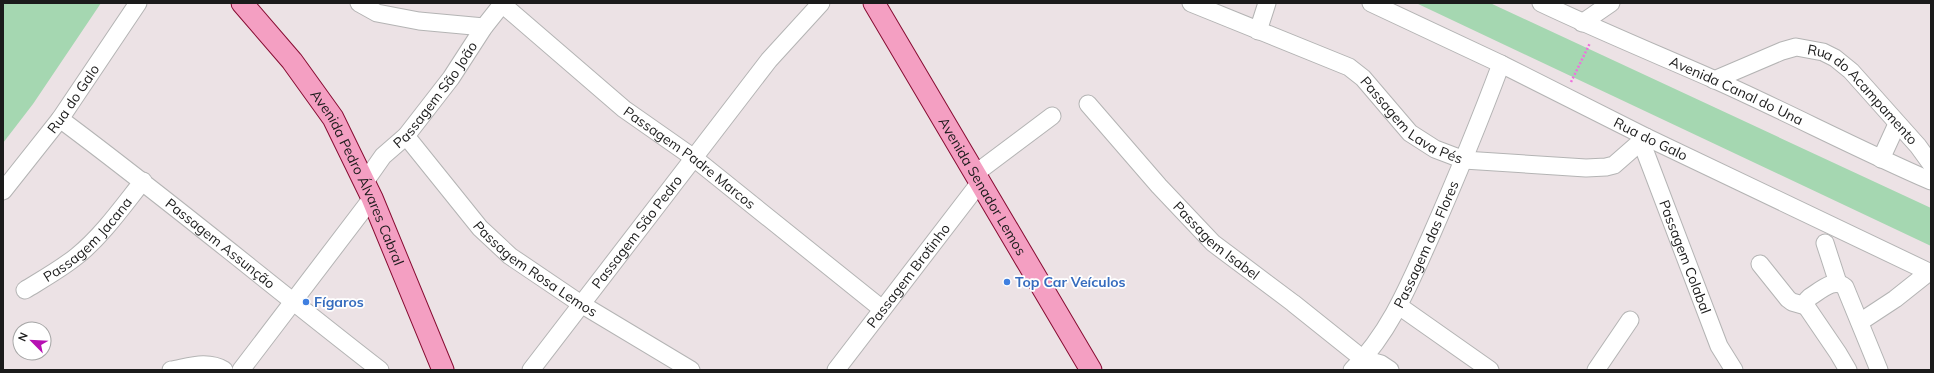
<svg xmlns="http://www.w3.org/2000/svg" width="1934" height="373" viewBox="0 0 1934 373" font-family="Mulish,sans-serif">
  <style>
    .water { fill: #a5d7b1 }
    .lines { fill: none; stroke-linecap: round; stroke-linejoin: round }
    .minor-casing { stroke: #b4b4b4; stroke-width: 19 }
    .major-casing { stroke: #870c32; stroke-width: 23 }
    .path { stroke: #ee71de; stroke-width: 2.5; stroke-dasharray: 2 2; stroke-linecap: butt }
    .minor { stroke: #fff; stroke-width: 17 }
    .major { stroke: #f49fc2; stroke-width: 21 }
    .shop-dot { fill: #3f7fe0; stroke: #fff; stroke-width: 1.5 }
    .labels { text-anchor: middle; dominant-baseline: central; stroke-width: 3.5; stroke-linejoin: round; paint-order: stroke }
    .street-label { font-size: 14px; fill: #1b1b1b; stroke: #fff }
    .shop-label { font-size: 14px; font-weight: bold; fill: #366cbe; stroke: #fff; text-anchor: start }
  </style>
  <rect width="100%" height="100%" fill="#ece2e5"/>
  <path class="water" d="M3 3H101L33 104 3 143Z
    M1416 3H1490L1931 208V246Z"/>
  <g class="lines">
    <g class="minor-casing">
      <g id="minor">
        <path d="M359 3 377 13 419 21 484 27"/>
        <path id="s1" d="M501 3 624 109 694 158 882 309"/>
        <path id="s2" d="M1191 3 1349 67 1363 78 1410 133 1435 149 1464 160 1586 168 1606 167 1614 165 1646 137"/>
        <path id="s3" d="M1371 3 1501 64 1646 137 1931 273"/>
        <path id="s4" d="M1541 3C1598 30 1656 54 1713 79 1787 112 1857 149 1931 181"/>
        <path d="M1582 23 1611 3"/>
        <path d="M1258 31 1267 3"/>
        <path id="s5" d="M1714 80 1782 51 1796 47 1823 52 1835 58 1851 71 1918 146 1931 164"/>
        <path id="s6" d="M1088 104 1159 186 1213 243 1293 303 1363 359 1371 370"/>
        <path id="s7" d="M60 119C169 200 273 287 380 370"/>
        <path id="s8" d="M406 136 480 228 510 256 581 304 691 370"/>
        <path id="s9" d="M1641 141 1719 346 1734 370"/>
        <path d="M1881 159 1897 124"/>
        <path d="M976 173 1052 116"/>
        <path id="s10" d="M364 183 383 156 406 136 451 78 484 27 503 3"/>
        <path id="s11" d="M3 191 60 119 138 3"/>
        <path d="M1825 243 1838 283"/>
        <path d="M1760 264 1788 299 1792 302 1806 306"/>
        <path id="s12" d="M25 290C43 279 61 269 77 256 102 236 123 206 143 181"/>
        <path d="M1399 306 1490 370"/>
        <path d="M1860 322 1895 299 1929 272"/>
        <path d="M1363 359 1381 364 1390 370"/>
        <path d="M171 370C189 367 207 360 224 370"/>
        <path d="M241 370 372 198"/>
        <path id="s13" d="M531 370 769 60 821 3"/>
        <path id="s14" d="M836 370 981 181"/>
        <path id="s15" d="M1352 370C1389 334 1409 285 1430 238 1455 181 1479 123 1501 64"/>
        <path d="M1596 370 1630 320"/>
        <path d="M1848 370 1838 353 1806 306 1807 300 1810 297C1820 291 1834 277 1845 287L1879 370"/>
      </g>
    </g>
    <g class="major-casing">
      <g id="major">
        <path id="s16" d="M242 3 292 61 333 118 372 198 443 370"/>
        <path id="s17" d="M874 3 1091 370"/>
      </g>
    </g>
    <path class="path" d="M1571 82 1590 43"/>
    <use href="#minor" class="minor"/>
    <use href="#major" class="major"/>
  </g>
  <g class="shop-dot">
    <circle cx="1007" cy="282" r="4"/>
    <circle cx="306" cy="302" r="4"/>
  </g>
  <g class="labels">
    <g class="street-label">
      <text stroke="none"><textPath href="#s4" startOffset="214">Avenida Canal do Una</textPath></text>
      <text stroke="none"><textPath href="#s10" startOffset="114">Passagem São João</textPath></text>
      <text stroke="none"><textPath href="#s11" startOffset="116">Rua do Galo</textPath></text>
      <text stroke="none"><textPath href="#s5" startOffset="173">Rua do Acampamento</textPath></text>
      <text stroke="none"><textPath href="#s2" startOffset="254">Passagem Lava Pés</textPath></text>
      <text stroke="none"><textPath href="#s3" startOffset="311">Rua do Galo</textPath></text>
      <text stroke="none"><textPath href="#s1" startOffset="244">Passagem Padre Marcos</textPath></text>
      <text stroke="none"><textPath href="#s16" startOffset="211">Avenida Pedro Álvares Cabral</textPath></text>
      <text stroke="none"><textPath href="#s17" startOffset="213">Avenida Senador Lemos</textPath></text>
      <text stroke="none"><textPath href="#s13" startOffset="174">Passagem São Pedro</textPath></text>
      <text stroke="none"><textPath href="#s12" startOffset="81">Passagem Jacana</textPath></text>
      <text stroke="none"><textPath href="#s6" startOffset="188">Passagem Isabel</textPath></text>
      <text stroke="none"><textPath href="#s7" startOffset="203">Passagem Assunção</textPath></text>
      <text stroke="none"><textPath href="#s15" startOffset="147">Passagem das Flores</textPath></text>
      <text stroke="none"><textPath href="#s9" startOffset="124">Passagem Colabal</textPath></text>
      <text stroke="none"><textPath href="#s8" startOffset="187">Passagem Rosa Lemos</textPath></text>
      <text stroke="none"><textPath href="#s14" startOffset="119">Passagem Brotinho</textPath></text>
    </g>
    <g class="shop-label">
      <text x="1015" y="282">Top Car Veículos</text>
      <text x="314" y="302">Fígaros</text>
    </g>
  </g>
  <rect width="1934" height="373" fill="none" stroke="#1b1b1b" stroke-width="8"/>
  <g transform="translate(32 341) rotate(294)"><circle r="19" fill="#ffffff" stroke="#a4a4a4"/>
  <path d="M0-3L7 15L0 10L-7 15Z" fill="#b710b3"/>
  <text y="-6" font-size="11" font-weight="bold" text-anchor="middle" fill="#1b1b1b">N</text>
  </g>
</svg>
